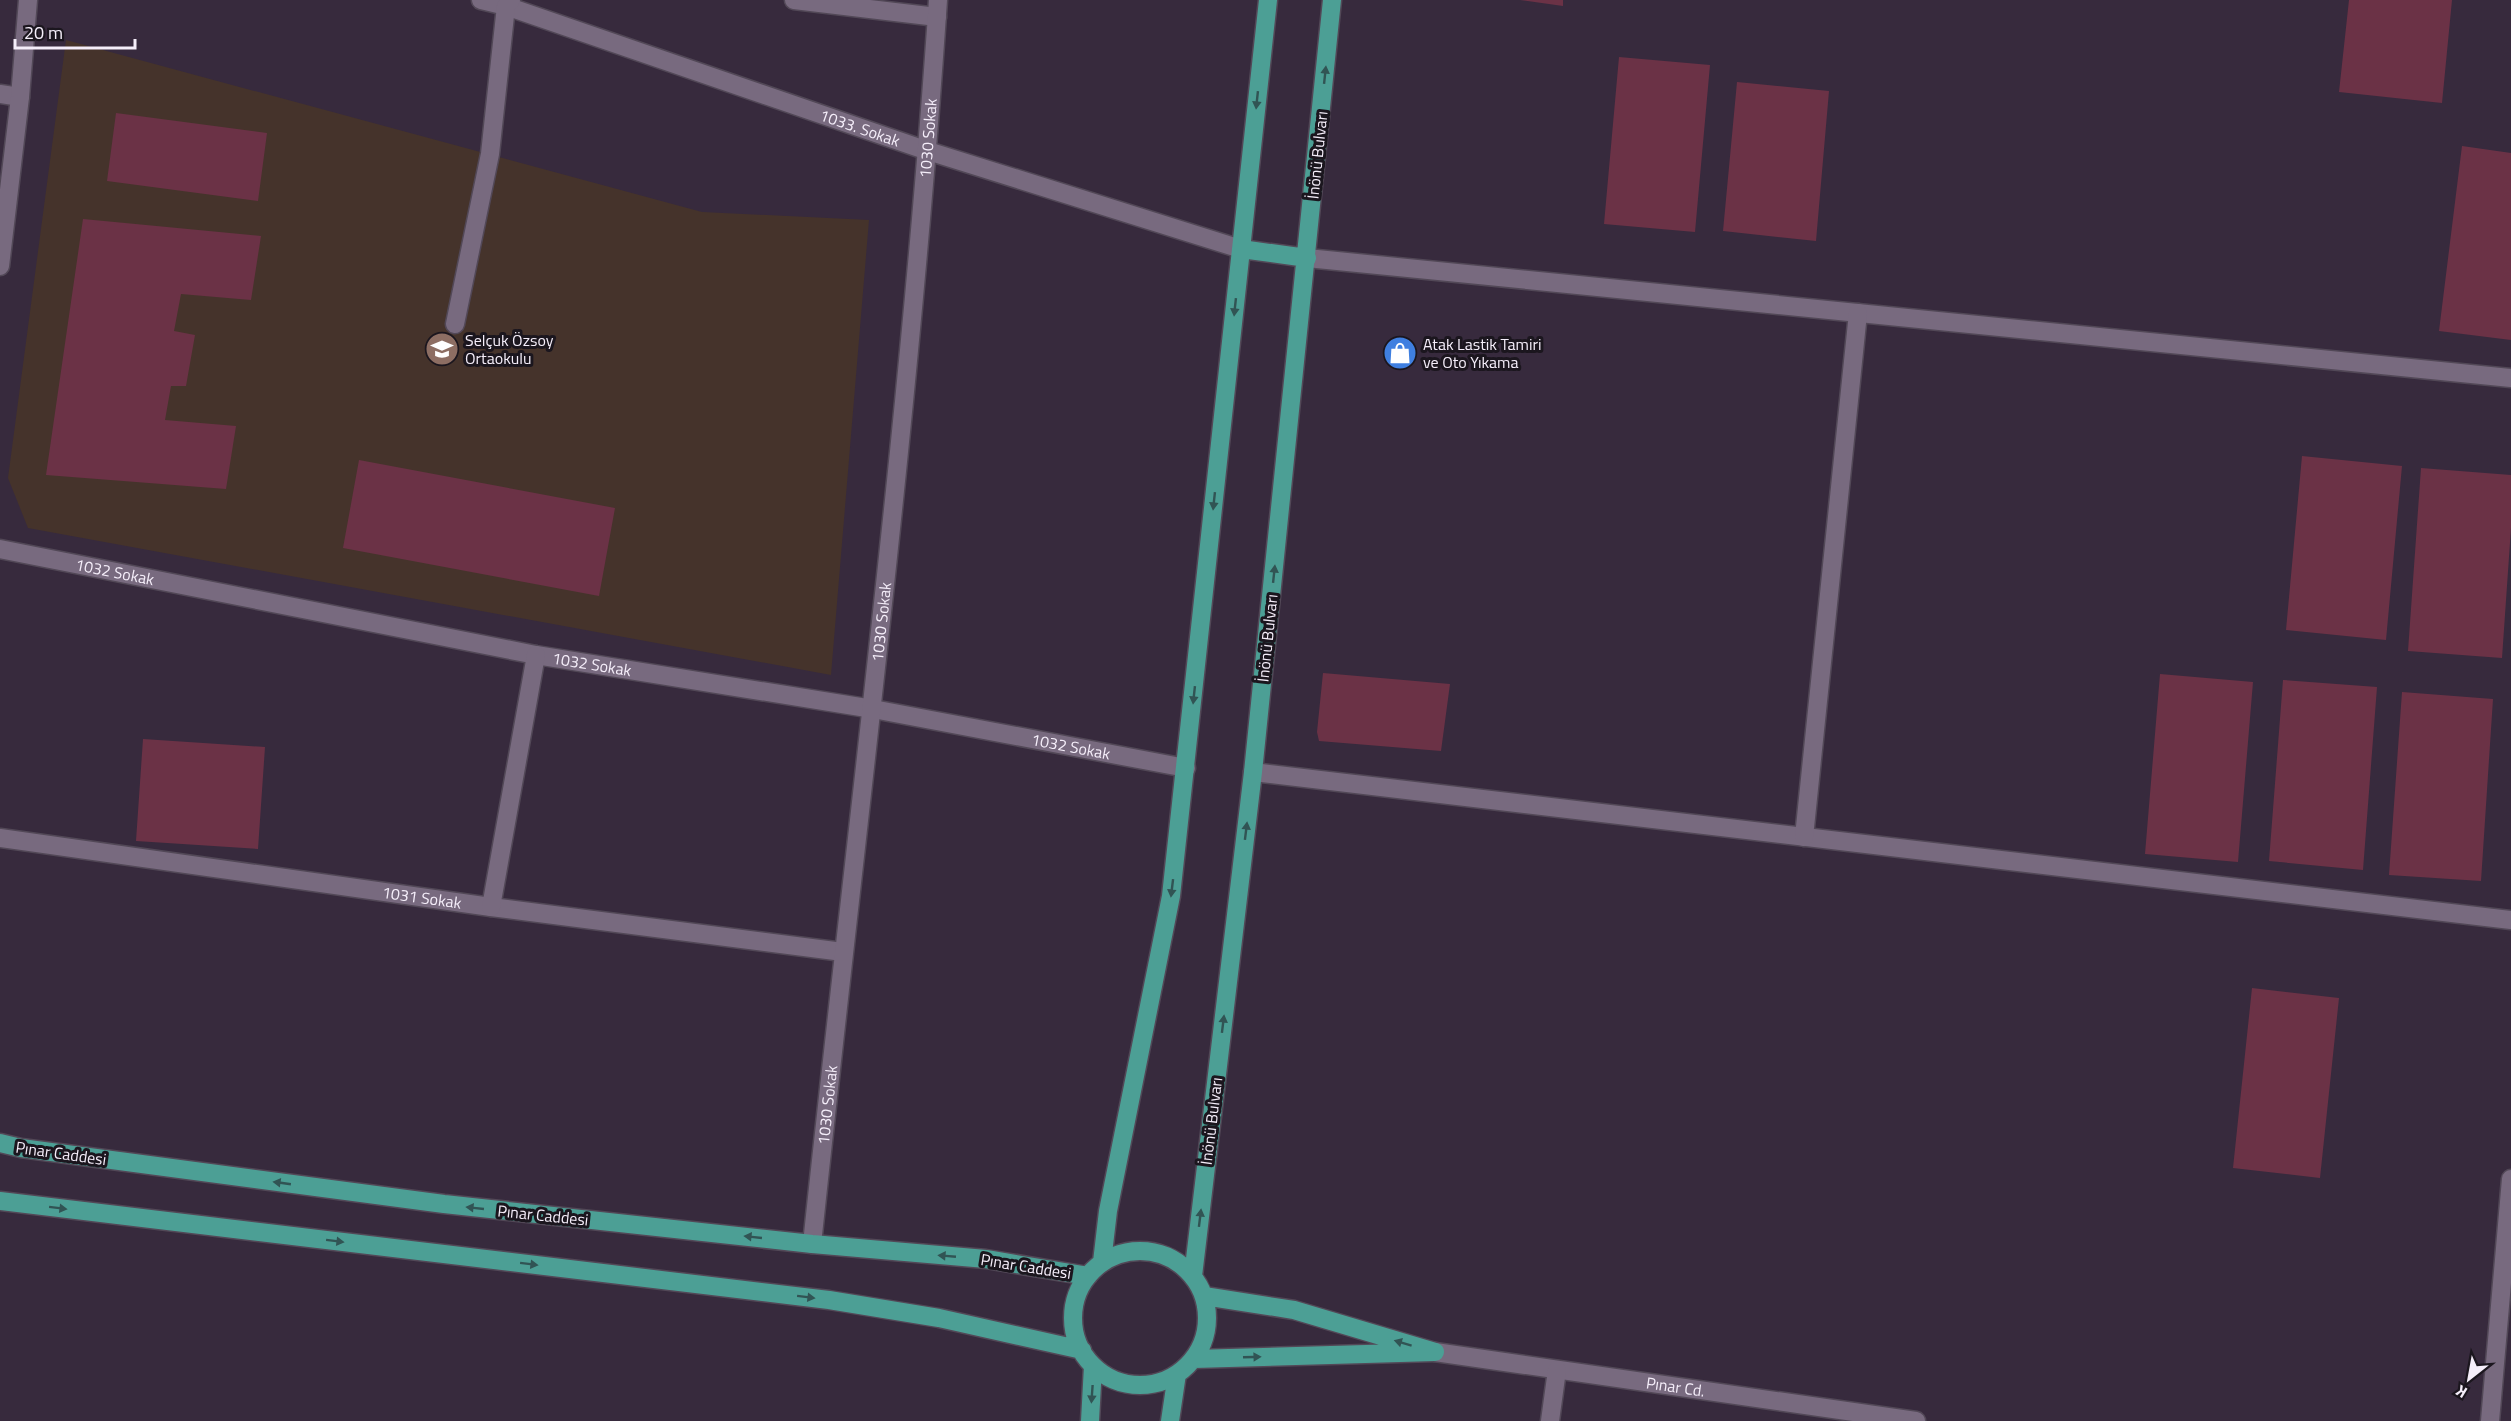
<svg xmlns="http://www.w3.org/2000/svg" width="2511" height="1421" viewBox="0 0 2511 1421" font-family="'Titillium Web',sans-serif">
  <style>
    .education { fill: #45332b }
    .building { fill: #6b3246 }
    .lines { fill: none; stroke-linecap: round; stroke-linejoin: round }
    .minor-casing { stroke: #524857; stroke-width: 21 }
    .major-casing { stroke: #524857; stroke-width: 21 }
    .minor { stroke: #786a7f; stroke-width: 18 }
    .major { stroke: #4c9f95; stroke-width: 18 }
    .oneway { fill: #315454 }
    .labels { text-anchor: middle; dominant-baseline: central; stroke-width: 6; stroke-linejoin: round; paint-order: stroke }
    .street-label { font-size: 16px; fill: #f5eefa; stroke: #1b161e }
    .poi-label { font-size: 16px; fill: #f5eefa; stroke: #1b161e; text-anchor: start }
  </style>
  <rect width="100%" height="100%" fill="#372a3d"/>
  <path class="education" d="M66 40 702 212 869 220 831 675 28 528 8 478Z"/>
  <path class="building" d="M1520 0H1563V6Z
    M2349 0H2452L2442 103 2339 92Z
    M1619 57 1710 65 1695 232 1604 224Z
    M1737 82 1829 91 1816 241 1723 231Z
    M116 113 267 133 258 201 107 181Z
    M2462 146 2511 153V340L2439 331Z
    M83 219 261 236 251 300 181 294 174 331 195 335 186 386H171L165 420 236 426 226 489 46 475Z
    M2302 456 2402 466 2386 640 2286 630Z
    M359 460 615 508 599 596 343 548Z
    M2421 468 2511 475V528L2502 658 2408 651Z
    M1323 673 1450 684 1441 751 1319 741 1317 732Z
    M2160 674 2253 682 2238 862 2145 854Z
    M2283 680 2377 687 2363 870 2269 861Z
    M2402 692 2493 699 2481 881 2389 875Z
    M143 739 265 747 258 849 136 841Z
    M2252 988 2339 998 2320 1178 2233 1168Z"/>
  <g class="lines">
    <g class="minor-casing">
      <g id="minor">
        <path id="s1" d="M481 0 506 6 928 151 1241 249"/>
        <path d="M794 0 937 17"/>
        <path d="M0 94 20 97"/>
        <path d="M1307 258 2511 378"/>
        <path d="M0 266 20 97 28 0"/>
        <path d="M455 324 490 154 506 6 511 0"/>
        <path id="s2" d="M0 549 536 655 873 709 1186 768"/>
        <path d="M1253 772 2511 920"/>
        <path d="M1804 837 1858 313"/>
        <path id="s3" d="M0 838 491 907 843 952"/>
        <path d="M491 907 536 655"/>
        <path id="s4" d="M812 1244C856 829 910 416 938 0"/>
        <path id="s5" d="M1435 1352 1916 1421"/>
        <path d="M1550 1421 1557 1370"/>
        <path d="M2490 1421 2511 1179"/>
      </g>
    </g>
    <g class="major-casing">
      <path id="major" d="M1241 249 1307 258
        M0 1143 21 1148 444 1204 812 1244 986 1259 1088 1276
        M0 1201 829 1300 939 1318 1082 1350
        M1073 1318a67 67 0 1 1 134 0a67 67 0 1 1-134 0Z
        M1102 1262 1108 1211 1171 896 1268 0
        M1193 1276 1253 772 1332 0
        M1194 1359 1435 1352 1294 1310 1204 1296
        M1090 1421 1093 1366
        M1170 1421 1177 1374"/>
    </g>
    <use href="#minor" class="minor"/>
    <use href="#major" class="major"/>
  </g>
  <defs><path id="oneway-solid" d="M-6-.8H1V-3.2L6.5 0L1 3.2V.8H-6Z" transform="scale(1.5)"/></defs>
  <g class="oneway">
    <use href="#oneway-solid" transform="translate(1325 75) rotate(-84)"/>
    <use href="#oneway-solid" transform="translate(1257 100) rotate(96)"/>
    <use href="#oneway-solid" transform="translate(1235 307) rotate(96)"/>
    <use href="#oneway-solid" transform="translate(1214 501) rotate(96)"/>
    <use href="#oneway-solid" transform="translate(1274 574) rotate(-84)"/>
    <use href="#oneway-solid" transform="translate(1194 695) rotate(96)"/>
    <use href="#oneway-solid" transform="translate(1246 831) rotate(-83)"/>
    <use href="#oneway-solid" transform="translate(1172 888) rotate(97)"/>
    <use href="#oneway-solid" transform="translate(1223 1024) rotate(-83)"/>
    <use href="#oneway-solid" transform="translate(282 1183) rotate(-172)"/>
    <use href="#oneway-solid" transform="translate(58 1208) rotate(7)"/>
    <use href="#oneway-solid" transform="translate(475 1208) rotate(-174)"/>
    <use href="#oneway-solid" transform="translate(1200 1218) rotate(-83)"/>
    <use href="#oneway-solid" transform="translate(753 1237) rotate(-174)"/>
    <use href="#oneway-solid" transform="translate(335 1241) rotate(7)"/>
    <use href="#oneway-solid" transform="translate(947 1256) rotate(-175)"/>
    <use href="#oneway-solid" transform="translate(529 1264) rotate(7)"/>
    <use href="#oneway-solid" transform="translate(806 1297) rotate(7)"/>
    <use href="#oneway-solid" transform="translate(1403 1343) rotate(-163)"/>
    <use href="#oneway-solid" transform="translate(1252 1357) rotate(-2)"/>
    <use href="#oneway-solid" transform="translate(1092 1394) rotate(94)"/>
  </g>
  <defs>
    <g id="school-disc" transform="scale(1.725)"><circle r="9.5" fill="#8d6e63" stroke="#1b161e"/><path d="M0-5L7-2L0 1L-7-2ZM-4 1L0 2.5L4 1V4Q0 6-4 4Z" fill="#fff"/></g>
    <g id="shop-disc" transform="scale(1.725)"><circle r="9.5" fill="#3f7fe0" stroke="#1b161e"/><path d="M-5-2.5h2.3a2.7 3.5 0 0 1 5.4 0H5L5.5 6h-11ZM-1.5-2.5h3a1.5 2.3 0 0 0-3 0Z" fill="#fff"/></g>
  </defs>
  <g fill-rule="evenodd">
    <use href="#school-disc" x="442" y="349"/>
    <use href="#shop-disc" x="1400" y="353"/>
  </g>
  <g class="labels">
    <g class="street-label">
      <text stroke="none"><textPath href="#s1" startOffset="400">1033. Sokak</textPath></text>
      <text stroke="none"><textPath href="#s4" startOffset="1112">1030 Sokak</textPath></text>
      <text transform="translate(1317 155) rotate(-84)">İnönü Bulvarı</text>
      <text stroke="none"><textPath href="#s2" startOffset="117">1032 Sokak</textPath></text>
      <text stroke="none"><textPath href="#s4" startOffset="626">1030 Sokak</textPath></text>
      <text transform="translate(1267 638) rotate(-84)">İnönü Bulvarı</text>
      <text stroke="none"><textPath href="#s2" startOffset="603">1032 Sokak</textPath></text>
      <text stroke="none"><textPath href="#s2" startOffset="1089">1032 Sokak</textPath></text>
      <text stroke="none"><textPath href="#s3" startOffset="426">1031 Sokak</textPath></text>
      <text stroke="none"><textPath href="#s4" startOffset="140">1030 Sokak</textPath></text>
      <text transform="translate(1211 1121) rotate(-83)">İnönü Bulvarı</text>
      <text transform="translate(61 1153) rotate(8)">Pınar Caddesi</text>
      <text transform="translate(543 1215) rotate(6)">Pınar Caddesi</text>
      <text transform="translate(1026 1266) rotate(9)">Pınar Caddesi</text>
      <text stroke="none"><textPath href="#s5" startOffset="243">Pınar Cd.</textPath></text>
    </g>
    <g class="poi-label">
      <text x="465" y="340">Selçuk Özsoy<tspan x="465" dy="18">Ortaokulu</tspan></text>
      <text x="1423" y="344">Atak Lastik Tamiri<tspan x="1423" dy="18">ve Oto Yıkama</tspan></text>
    </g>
  </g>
  <g transform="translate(2469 1379) rotate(211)" stroke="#1b161e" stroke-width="4.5" paint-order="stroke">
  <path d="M0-4.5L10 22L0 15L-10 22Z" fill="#f5eefa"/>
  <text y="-9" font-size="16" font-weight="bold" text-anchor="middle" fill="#f5eefa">K</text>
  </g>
  <path d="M15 39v9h120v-9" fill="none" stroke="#f5eefa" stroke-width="3"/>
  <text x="24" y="39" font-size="18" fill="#f5eefa" stroke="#1b161e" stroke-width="4.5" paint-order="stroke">20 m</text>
</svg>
